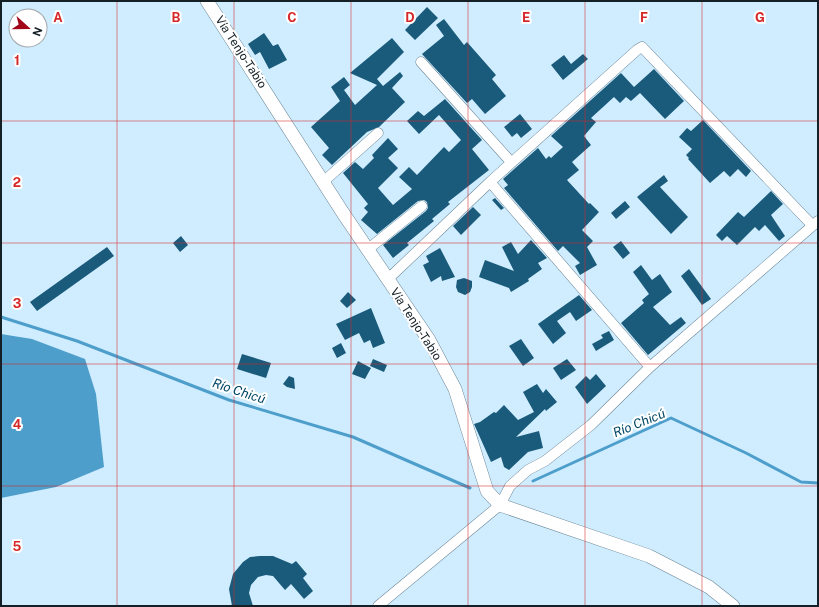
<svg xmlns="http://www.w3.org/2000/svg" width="819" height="607" viewBox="0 0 819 607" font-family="'Public Sans',sans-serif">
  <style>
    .water { fill: #4d9ecb }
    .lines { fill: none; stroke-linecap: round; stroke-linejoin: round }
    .stream { stroke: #4d9ecb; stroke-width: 3 }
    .building { fill: #1a5b7b }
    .minor-casing { stroke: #698494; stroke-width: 11 }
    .major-casing { stroke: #698494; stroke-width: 14 }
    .minor { stroke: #fff; stroke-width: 10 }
    .major { stroke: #fff; stroke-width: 13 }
    .grid { fill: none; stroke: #d62828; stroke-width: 1; stroke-opacity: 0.55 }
    .labels { text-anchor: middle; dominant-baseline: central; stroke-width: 4; stroke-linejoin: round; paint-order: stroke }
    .street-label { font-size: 12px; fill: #152026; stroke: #fff }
    .water-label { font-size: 13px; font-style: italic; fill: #004766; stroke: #fff }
    .grid-label { font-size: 13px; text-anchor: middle; font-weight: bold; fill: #d62828; stroke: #fff; stroke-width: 4; stroke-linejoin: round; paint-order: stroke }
  </style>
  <rect width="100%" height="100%" fill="#d0edff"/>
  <path class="water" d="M1 334 32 339 85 359 96 394 104 467 56 487 1 498Z"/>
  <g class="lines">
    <path class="stream" d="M1 317 77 341 229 400 353 437 470 488
      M533 481 671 418 746 453 801 482 818 483"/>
  </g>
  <path class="building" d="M427 7 438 18 415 40 405 30Z
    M444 19 464 45 467 42 496 75 492 79 506 96 485 114 472 99 467 103 422 54 444 36 436 25Z
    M264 33 273 46 278 44 287 60 269 69 260 52 255 55 248 44Z
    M392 38 404 52 377 79 383 86 400 72 403 76 392 88 405 102 379 127 367 132 332 165 322 155 329 148 311 127 340 101 331 87 344 77 350 85 344 90 355 105 377 85 350 73Z
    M583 54 588 59 563 80 551 65 564 55 571 64Z
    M654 69 684 101 665 119 640 93 631 101 626 97 620 103 614 97 591 118 596 122 584 136 591 145 572 162 579 170 567 180 589 204 590 203 599 212 582 230 593 241 587 247 597 265 580 275 575 266 580 263 563 246 558 251 504 188 508 185 503 179 538 148 546 159 549 156 551 158 563 147 551 136 621 73 634 87Z
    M445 99 482 140 472 149 489 170 448 202 450 204 432 219 434 221 407 243 409 245 393 258 383 245 426 211 428 208 427 202 424 200 418 201 377 234 361 220 368 212 364 208 368 204 343 173 355 162 363 169 374 158 372 155 388 138 398 149 388 158 398 168 378 188 393 205 412 189 399 177 409 167 417 175 444 147 449 152 461 140 439 115 419 134 407 121 418 111 424 116Z
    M520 114 532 129 521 138 517 133 512 137 504 127Z
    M703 120 751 171 746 177 738 169 730 177 724 171 710 183 688 159 689 158 686 155 692 149 679 137 687 128 691 131Z
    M664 175 668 181 660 187 688 217 671 234 637 197Z
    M771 191 783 204 771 215 785 236 779 241 765 225 759 231 755 227 737 245 727 236 722 241 716 235 738 212 744 217Z
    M495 198 504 208 501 210 492 200Z
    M625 201 630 207 616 219 611 213Z
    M473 207 481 215 461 235 453 226Z
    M181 236 188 245 180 252 173 243Z
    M531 240 547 258 538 263 542 269 528 279 529 281 511 292 509 288 479 277 485 260 514 271 502 247 511 242 518 254Z
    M621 241 630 253 623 259 613 247Z
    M107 247 114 256 37 311 30 302Z
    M440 248 455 277 442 281 441 276 431 282 423 265 429 262 426 256Z
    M641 265 652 280 660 274 672 292 653 307 670 325 681 317 686 323 648 355 621 323 644 303 642 300 649 294 633 272Z
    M689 269 711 299 702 305 681 276Z
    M464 278 472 281V287L470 292 465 295 458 292 456 287 457 280Z
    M348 292 356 300 347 308 340 301Z
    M579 295 592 310 576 321 570 312 557 321 566 333 553 344 538 324Z
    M371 308 385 343 373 348 370 340 364 343 359 333 345 340 336 324Z
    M609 331 614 340 596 351 592 344 603 338 601 335Z
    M521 339 534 358 523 366 509 346Z
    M341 343 346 353 337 358 332 348Z
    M242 354 271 363 266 378 237 369Z
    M373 359 387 365 384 372 370 366Z
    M567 359 576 370 561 380 553 368Z
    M358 361 371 368 365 379 352 374Z
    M596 374 606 386 587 404 575 387 586 376 590 380Z
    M289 376 294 378 295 389 287 387 283 384Z
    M537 384 543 393 546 389 557 402 546 411 545 409 516 437 539 431 543 448 528 452 509 470 504 467 501 457 491 462 474 424 480 422 494 412 496 413 504 405 518 420 534 412 523 392Z
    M260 556H273L292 564 296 561 307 574 303 578 313 591 304 599 291 584 285 590 273 576 266 575 258 577 251 585 249 593 253 606H232L229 589 233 574 243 562 250 557Z"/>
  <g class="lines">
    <g class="minor-casing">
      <path id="minor" d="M421 62 511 162
        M323 182 378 133
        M490 182 650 367
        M367 250 422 206
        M387 280 490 182 637 50 642 47 812 225
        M378 606 500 505 510 486 528 470 545 461 591 425 650 367 818 221"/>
    </g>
    <g class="major-casing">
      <path id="major" d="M207 1 343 213 429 340 455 389 487 491 500 505 649 556 709 587 733 606"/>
    </g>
    <use href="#minor" class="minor"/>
    <use href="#major" class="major"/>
  </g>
  <path class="grid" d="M117 1V606M234 1V606M351 1V606M468 1V606M585 1V606M702 1V606M1 121H818M1 243H818M1 364H818M1 486H818"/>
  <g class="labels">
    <g class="street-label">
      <text transform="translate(241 52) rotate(57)">Vía Tenjo-Tabio</text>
      <text transform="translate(416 324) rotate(57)">Vía Tenjo-Tabio</text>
    </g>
    <g class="water-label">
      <text transform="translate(239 391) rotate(18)">Río Chicú</text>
      <text transform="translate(639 423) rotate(-22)">Río Chicú</text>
    </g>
  </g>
  <g class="grid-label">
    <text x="58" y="22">A</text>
    <text x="176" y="22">B</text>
    <text x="292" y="22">C</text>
    <text x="410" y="22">D</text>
    <text x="526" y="22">E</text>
    <text x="644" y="22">F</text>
    <text x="760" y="22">G</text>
    <text x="17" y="65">1</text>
    <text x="17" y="187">2</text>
    <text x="17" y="308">3</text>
    <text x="17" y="429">4</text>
    <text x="17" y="551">5</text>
  </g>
  <rect width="819" height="607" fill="none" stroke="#152026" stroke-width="4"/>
  <g transform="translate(28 28) rotate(111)"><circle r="19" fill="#ffffff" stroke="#a1a6a8"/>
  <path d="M0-3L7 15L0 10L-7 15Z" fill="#a20518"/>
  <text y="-6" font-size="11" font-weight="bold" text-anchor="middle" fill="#152026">N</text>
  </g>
</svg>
